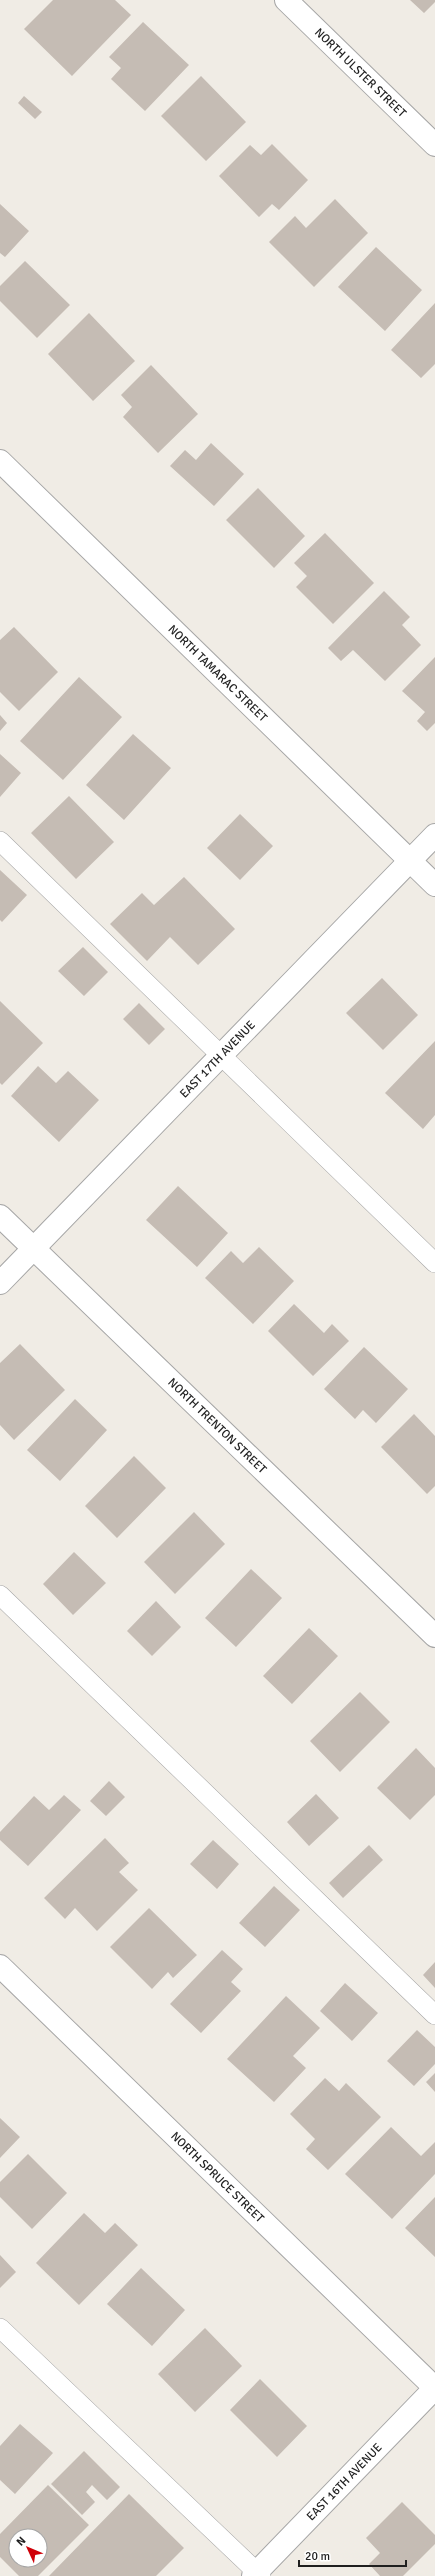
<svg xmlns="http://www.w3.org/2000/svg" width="435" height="2576" viewBox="0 0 435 2576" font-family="Signika,sans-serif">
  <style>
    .building { fill: #c5bcb4; fill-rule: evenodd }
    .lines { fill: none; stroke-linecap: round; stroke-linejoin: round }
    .service-casing { stroke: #a6a6a6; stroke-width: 20 }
    .minor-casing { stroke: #a6a6a6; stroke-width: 24 }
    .tertiary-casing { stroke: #a6a6a6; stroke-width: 24 }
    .service { stroke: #fff; stroke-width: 19 }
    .minor { stroke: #fff; stroke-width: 22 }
    .tertiary { stroke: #fff; stroke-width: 22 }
    .labels { text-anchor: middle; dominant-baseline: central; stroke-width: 4; stroke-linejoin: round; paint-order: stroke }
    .street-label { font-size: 12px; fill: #1f1f1f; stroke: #fff }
  </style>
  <rect width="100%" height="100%" fill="#f0ece5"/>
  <path class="building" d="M53 0H115L131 15 72 76 24 29Z
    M410 0H435V2L424 13Z
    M143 22 189 65 145 111 111 79 121 68 109 57Z
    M201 76 246 122 206 161 161 116Z
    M24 96 42 112 35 119 18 103Z
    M272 144 308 180 279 210 272 204 259 217 219 176 250 145 261 155Z
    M335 199 368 233 314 287 269 242 295 216 306 228Z
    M0 204 29 231 5 257 0 253Z
    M376 247 422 290 385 331 338 287Z
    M25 261 70 305 37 338 0 301V286Z
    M435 303V364L421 378 391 350Z
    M89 313 135 361 93 401 48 354Z
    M151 365 198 414 158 453 123 417 132 407 121 395Z
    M211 443 244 474 214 506 170 466 185 450 196 460Z
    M258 488 305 536 274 568 226 520Z
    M325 533 374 583 333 624 296 587 307 576 294 563Z
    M384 591 410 617 402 625 421 645 385 681 353 650 341 661 328 648Z
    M14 627 58 672 19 711 0 692V640Z
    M435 657V723L427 731 417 721 425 712 402 691Z
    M79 677 122 717 63 780 20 741Z
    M0 715 7 723 0 731Z
    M133 734 171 768 124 820 86 785Z
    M0 754 21 773 0 797Z
    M69 796 114 842 76 879 31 833Z
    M240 814 273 846 240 880 207 848Z
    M0 870 27 895 2 922 0 920Z
    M184 877 235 929 198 965 170 937 147 961 110 924 142 893 154 905Z
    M83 947 108 972 84 996 58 971Z
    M382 978 418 1015 383 1050 346 1013Z
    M0 1001 43 1043 2 1085 0 1083Z
    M139 1003 165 1029 149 1045 123 1019Z
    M435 1041V1115L423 1129 385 1093Z
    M38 1066 56 1083 68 1071 99 1100 59 1142 11 1096Z
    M178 1186 228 1233 197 1267 146 1220Z
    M259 1247 294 1281 253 1324 205 1278 231 1251 243 1263Z
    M294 1304 324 1333 332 1324 349 1341 313 1376 268 1331Z
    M20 1344 65 1390 14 1440 0 1425V1363Z
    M364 1347 408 1389 376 1423 363 1410 355 1419 324 1389Z
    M75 1399 107 1430 60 1481 27 1450Z
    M414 1414 435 1436V1486L427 1494 381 1447Z
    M134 1456 166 1488 117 1538 85 1506Z
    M194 1512 225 1544 175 1594 144 1562Z
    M74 1552 106 1583 73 1615 43 1584Z
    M251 1569 282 1598 236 1647 205 1618Z
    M156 1601 181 1627 152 1656 127 1631Z
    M309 1628 338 1656 292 1704 263 1676Z
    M360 1692 390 1722 340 1772 310 1741Z
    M416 1748 435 1768V1795L410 1820 377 1788Z
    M109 1781 125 1797 106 1816 90 1801Z
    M316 1794 339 1818 309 1846 287 1822Z
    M64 1795 81 1810 28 1866 0 1840V1832L34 1796 49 1810Z
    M105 1838 129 1863 119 1872 138 1890 97 1931 75 1908 65 1919 44 1898Z
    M213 1840 239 1864 217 1889 190 1864Z
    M369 1845 383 1860 343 1898 329 1883Z
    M274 1886 300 1910 265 1947 239 1923Z
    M149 1908 197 1955 173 1978 168 1972 152 1989 110 1947Z
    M222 1950 243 1969 231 1982 241 1991 201 2033 170 2004Z
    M435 1962V1988L423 1975Z
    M345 1983 378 2013 352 2041 320 2011Z
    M286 1996 320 2028 293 2056 306 2068 274 2102 227 2059Z
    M417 2030 435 2047V2064L414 2086 387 2061Z
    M435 2073V2092L426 2082Z
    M325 2078 339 2091 346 2083 381 2117 328 2170 306 2149 315 2139 290 2114Z
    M0 2118 20 2137 0 2158Z
    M391 2127 421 2156 435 2142V2174L392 2219 345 2174Z
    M28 2154 67 2193 32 2229 0 2197V2182Z
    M435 2197V2257L405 2228Z
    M84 2213 105 2233 115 2223 138 2245 79 2305 36 2263Z
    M0 2255 16 2272 0 2288Z
    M141 2268 185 2310 152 2346 107 2304Z
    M205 2328 242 2366 195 2412 158 2374Z
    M260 2379 307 2426 277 2457 230 2410Z
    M20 2424 53 2453 15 2494 0 2480V2446Z
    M84 2451 120 2487 107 2500 92 2485 86 2492 95 2502 82 2515 51 2484Z
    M48 2485 89 2525 38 2576H19L0 2557V2534ZM16 2536H40V2560H16Z
    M129 2494 184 2548 156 2576H49Z
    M402 2502 435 2535V2544L403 2576H380L369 2564 380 2553 366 2538Z"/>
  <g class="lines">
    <g class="service-casing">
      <path id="service" d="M0 841 435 1263
        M0 1595 435 2015
        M0 2328 261 2576"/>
    </g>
    <g class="minor-casing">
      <g id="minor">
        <path id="s1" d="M286 0 435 145"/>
        <path id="s2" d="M0 461 435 885"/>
        <path id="s3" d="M0 1216 435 1636"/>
        <path id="s4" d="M0 1966 435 2388"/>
        <path id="s5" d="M253 2576 435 2388"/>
      </g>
    </g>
    <g class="tertiary-casing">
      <g id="tertiary">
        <path id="s6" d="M0 1283 435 835"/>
      </g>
    </g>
    <use href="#service" class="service"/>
    <use href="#minor" class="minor"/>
    <use href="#tertiary" class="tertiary"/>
  </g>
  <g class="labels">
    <g class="street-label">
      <text stroke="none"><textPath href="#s1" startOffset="104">NORTH ULSTER STREET</textPath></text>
      <text stroke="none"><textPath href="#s2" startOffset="304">NORTH TAMARAC STREET</textPath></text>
      <text stroke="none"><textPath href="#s6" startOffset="312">EAST 17TH AVENUE</textPath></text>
      <text stroke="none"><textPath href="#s3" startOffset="302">NORTH TRENTON STREET</textPath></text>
      <text stroke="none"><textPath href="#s4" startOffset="303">NORTH SPRUCE STREET</textPath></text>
      <text stroke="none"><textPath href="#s5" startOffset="131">EAST 16TH AVENUE</textPath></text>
    </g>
  </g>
  <g transform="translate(28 2548) rotate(314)"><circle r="19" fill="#ffffff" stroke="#a5a5a5"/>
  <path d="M0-3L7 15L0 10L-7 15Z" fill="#cf0008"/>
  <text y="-6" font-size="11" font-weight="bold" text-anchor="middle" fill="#1f1f1f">N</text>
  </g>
  <path d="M299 2560v6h107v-6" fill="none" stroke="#1f1f1f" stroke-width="2"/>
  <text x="305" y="2560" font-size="12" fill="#1f1f1f" stroke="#ffffff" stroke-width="3" paint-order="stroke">20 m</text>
</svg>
